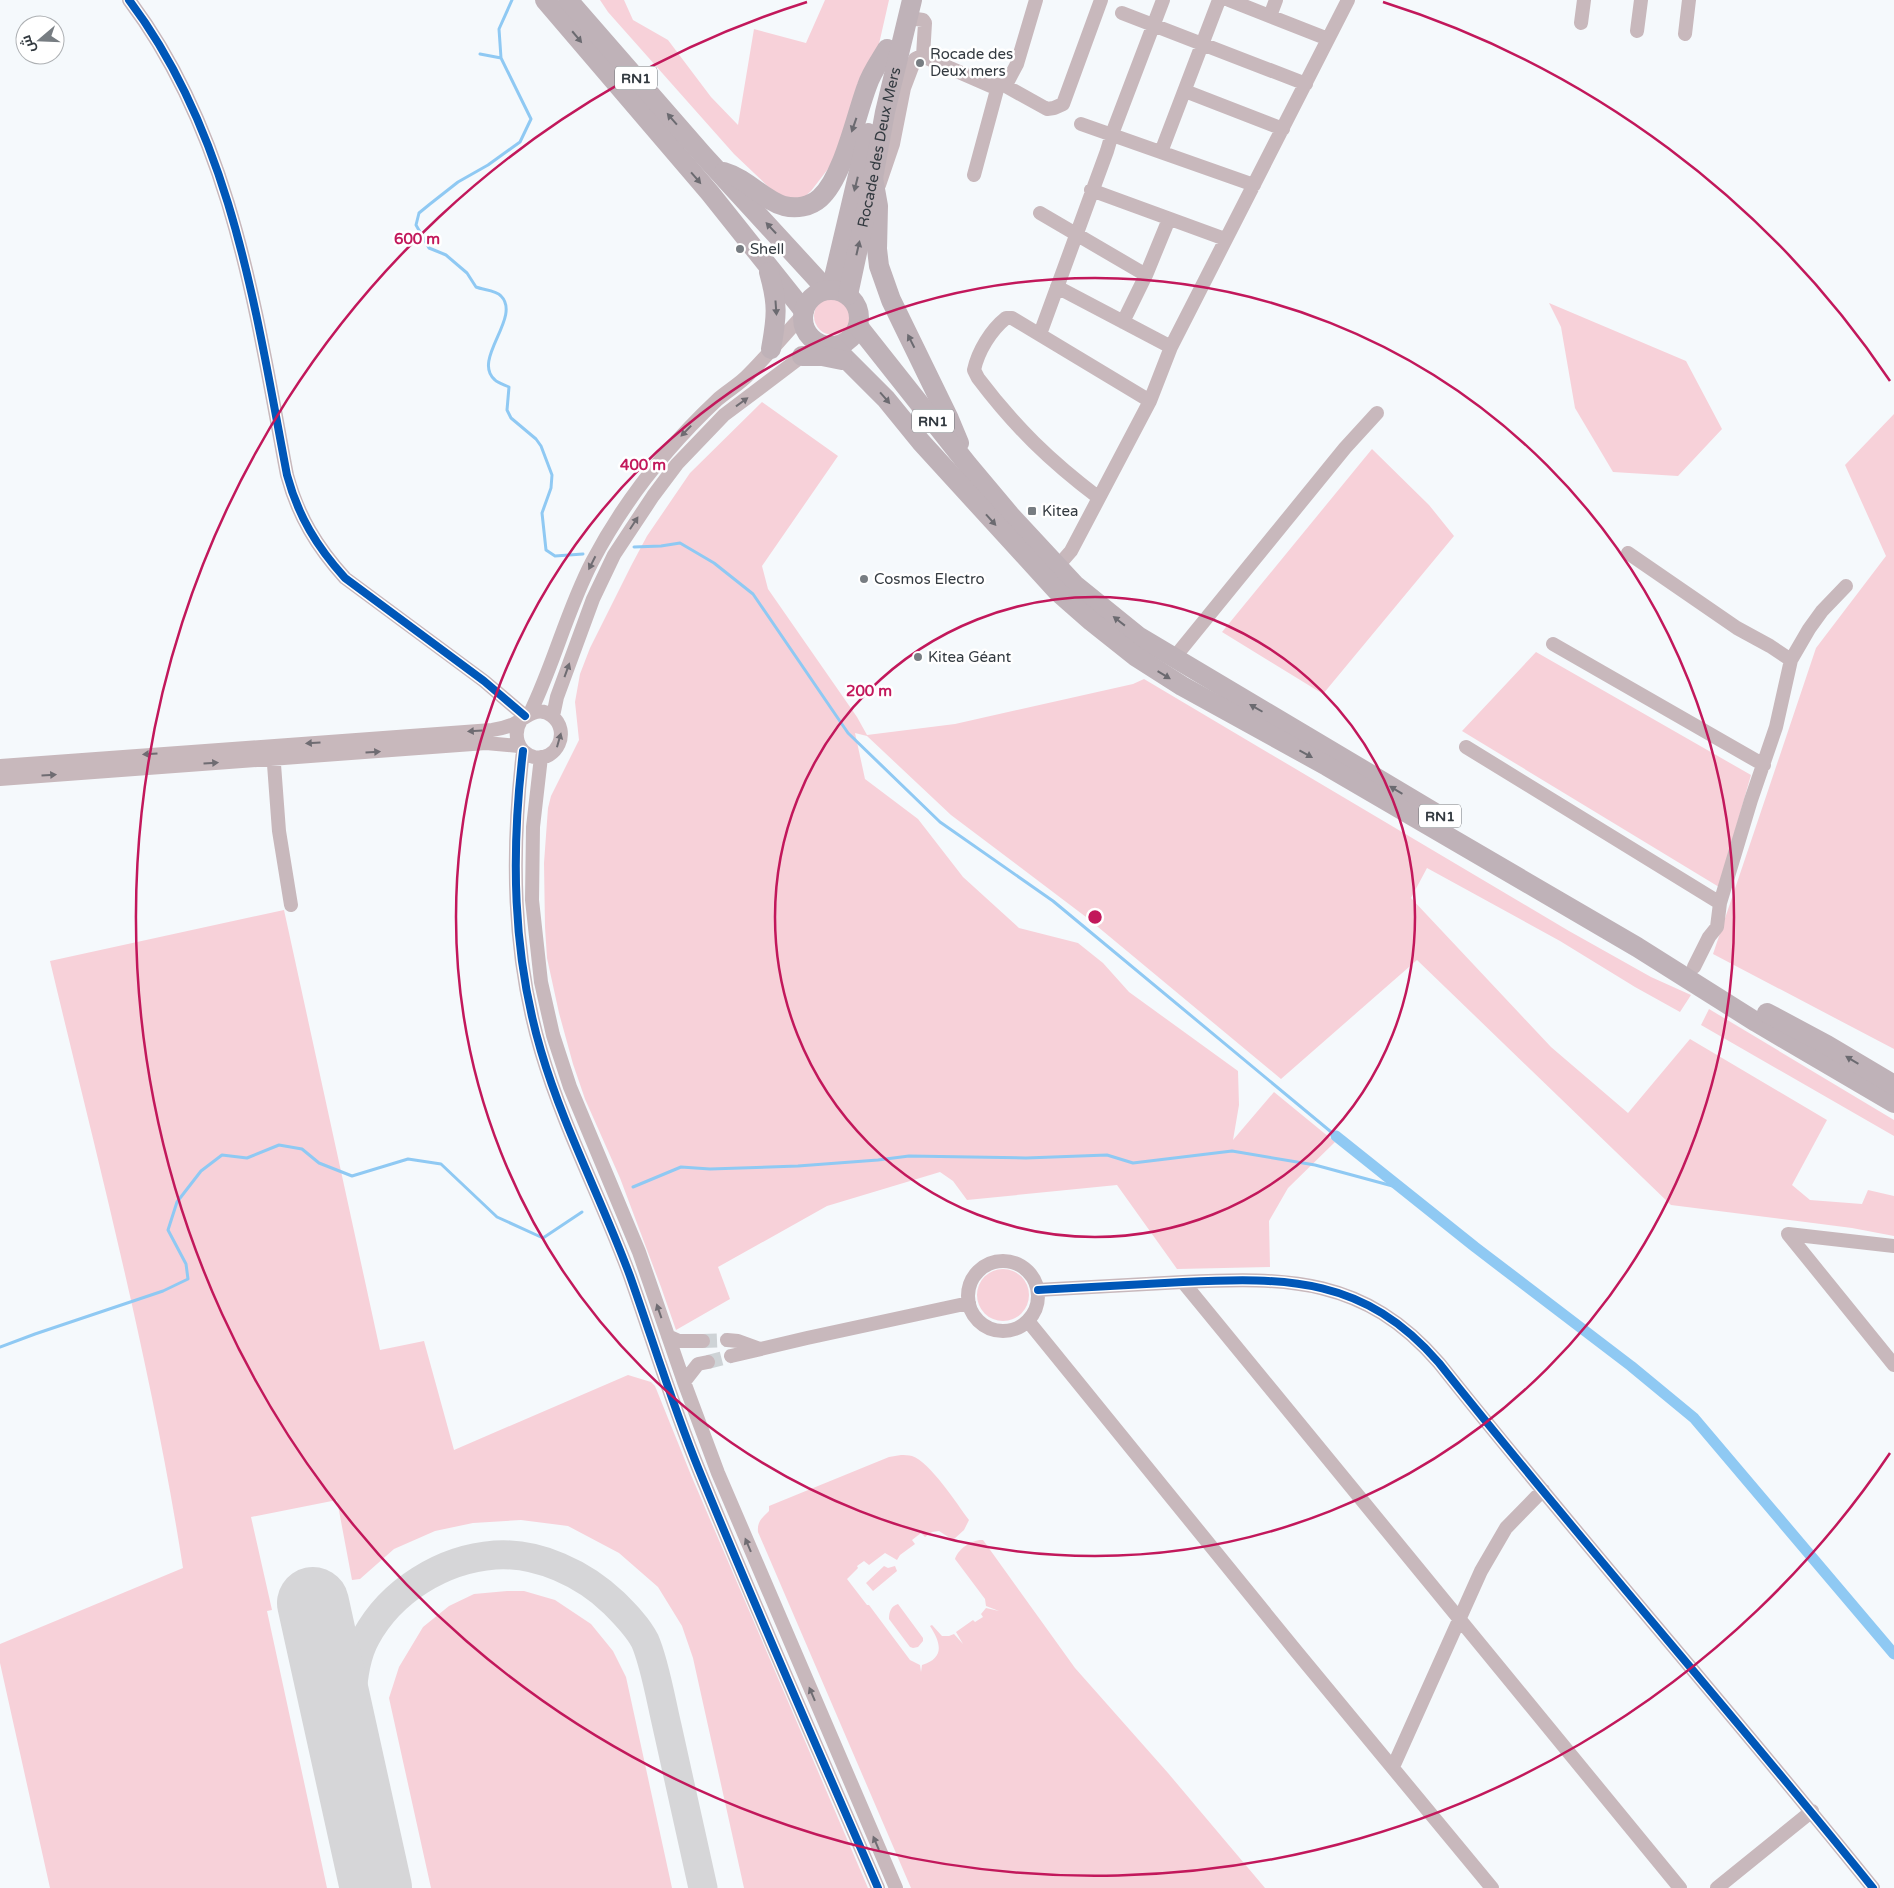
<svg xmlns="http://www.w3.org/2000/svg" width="1894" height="1888" viewBox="0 0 1894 1888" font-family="'Varela Round',Cairo,sans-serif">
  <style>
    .green { fill: #f7d1d9 }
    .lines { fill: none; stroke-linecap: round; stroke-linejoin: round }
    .stream { stroke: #8fc9f3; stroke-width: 3 }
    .canal { stroke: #8fc9f3; stroke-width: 11 }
    .taxiway { stroke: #d6d6d8; stroke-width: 29 }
    .runway { stroke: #d6d6d8; stroke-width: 72 }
    .minor-tunnel { stroke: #ced3d6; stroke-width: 14; stroke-dasharray: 14 7; stroke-linecap: butt }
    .minor { stroke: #c8b8bc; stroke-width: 14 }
    .highway { stroke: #bfb2b8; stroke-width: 20 }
    .cycleway-casing { stroke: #fff; stroke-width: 11 }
    .cycleway { stroke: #0057b8; stroke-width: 8 }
    .oneway { fill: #6b6a70 }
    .oneway2 { fill: #6f6c72 }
    .ring { fill: none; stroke: #c2185b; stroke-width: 2.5 }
    .poi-dot { fill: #777d82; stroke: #fff; stroke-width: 2 }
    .labels { text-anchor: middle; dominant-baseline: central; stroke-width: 5; stroke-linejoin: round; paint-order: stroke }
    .shield { fill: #fff; stroke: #707579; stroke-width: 1 }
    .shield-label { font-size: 14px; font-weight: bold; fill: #333a40 }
    .poi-label { font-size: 15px; fill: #333a40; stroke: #fff; text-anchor: start }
    .street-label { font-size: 15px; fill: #333a40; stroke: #fff }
    .centre { fill: #c2185b; stroke: #fff; stroke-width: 2.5 }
    .ring-label { font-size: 15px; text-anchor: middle; font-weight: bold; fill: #c2185b; stroke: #fff; stroke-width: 5; stroke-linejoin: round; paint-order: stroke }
  </style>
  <rect width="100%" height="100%" fill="#f5f9fc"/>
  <path class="green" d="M600 0H624L633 20 668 40 711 97 738 125 754 29 806 43 825 0H889L879 44 831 165 811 191 793 207 775 193 734 154 608 12Z
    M814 316a19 19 0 1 1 38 0a19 19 0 1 1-38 0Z
    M1549 303 1686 361 1722 429 1678 476 1613 472 1575 408 1561 327Z
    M762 402 838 456 762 566 768 589 857 717 867 735 955 724 1133 684 1144 679 1569 931 1651 977 1691 995 1680 1012 1635 987 1560 941 1427 868 1411 898 1551 1047 1628 1113 1690 1039 1827 1120 1792 1185 1810 1200 1862 1204 1868 1190 1894 1196V1236L1852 1228 1671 1205 1417 960 1281 1079 1086 917 951 815 867 736 855 733 865 779 918 819 963 877 1019 928 1078 943 1103 963 1129 992 1238 1071 1239 1105 1233 1140 1274 1092 1335 1142 1288 1188 1269 1221 1270 1267 1177 1269 1117 1185 967 1200 953 1181 940 1172 827 1206 718 1267 730 1299 676 1330 661 1287 620 1178 585 1099 573 1064 559 1013 547 958 545 927 544 863 548 808 551 796 579 740 575 702 580 674 590 648 631 566 647 536 690 473Z
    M1894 414V1049L1713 954 1816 648 1886 556 1845 465Z
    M1372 449 1429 505 1454 536 1323 694 1222 632Z
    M1536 652 1751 775 1719 887 1462 731Z
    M284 910 380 1350 424 1341 454 1450 628 1375 651 1382 655 1386 691 1475 868 1888H744L693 1658 682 1626 658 1587 619 1553 568 1526 521 1520 473 1523 435 1531 394 1549 360 1579 352 1580 337 1500 251 1517 272 1610 267 1611 327 1888H50L0 1663V1644L183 1568C151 1363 98 1162 50 961Z
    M1709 1009 1894 1120V1136L1701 1025Z
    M977 1295a26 26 0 1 1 52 0a26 26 0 1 1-52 0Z
    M901 1455C904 1455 909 1455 912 1456 930 1462 957 1504 969 1520L964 1530 953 1540 939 1531 932 1532 925 1537 921 1533 912 1540 915 1544 900 1555 897 1560 885 1553 869 1565 864 1561 857 1566 858 1568 847 1579 867 1605H869L910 1660 920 1665 921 1672 922 1665C945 1658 941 1643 930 1626L932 1625 942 1636H949L954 1634 963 1644 956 1632 973 1620 975 1622 983 1617 981 1614 986 1608 999 1611 986 1606 985 1599 955 1559C958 1549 972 1539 983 1540L1075 1668 1168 1773 1265 1888H911L758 1532C757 1521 762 1518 769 1511V1506L889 1457Z
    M884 1566 888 1568 895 1566 897 1571 873 1591 866 1583Z
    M507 1591H524L555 1600 591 1624 613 1651 626 1677 672 1888H431L389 1698 399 1667 423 1627 449 1606 474 1594Z
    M898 1604 923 1638V1641L918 1647 913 1648 910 1647 889 1619C889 1612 891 1606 898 1604Z"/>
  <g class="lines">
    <path class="stream" d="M480 54 501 58 531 119 520 142 488 165 458 182 430 204 419 213 416 225 429 248 446 255 467 273 476 287C483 290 496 290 501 296 522 317 471 360 495 380 498 383 505 385 509 387L507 410 511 418 536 439 541 446 552 475 551 488 542 513 546 550 555 556 583 554
      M501 58 499 29 512 0
      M634 547 661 546 680 543 714 563 753 594 848 733 940 822 1053 901 1336 1136
      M633 1187 681 1167 710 1169 798 1166 878 1160 909 1156 1026 1158 1107 1155 1133 1163 1232 1151 1315 1165 1400 1188
      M0 1347 35 1334 163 1291 188 1279 186 1264 168 1230 177 1202 201 1171 222 1155 247 1158 279 1145 302 1149 319 1163 352 1176 408 1159 441 1164 497 1217 543 1238 582 1212"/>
    <path class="canal" d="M1336 1136 1475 1247 1631 1366 1694 1418 1894 1654"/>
    <path class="taxiway" d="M354 1786C352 1744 345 1674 366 1637 391 1591 442 1559 495 1555 538 1552 584 1574 614 1603 625 1614 638 1627 645 1641 655 1664 661 1701 667 1726 679 1780 691 1834 703 1888"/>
    <path class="runway" d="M313 1603 376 1888"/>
    <path class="minor-tunnel" d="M703 1341 727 1340
      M708 1362 731 1356"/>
    <path class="minor" d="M129 0C232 136 256 312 287 475 298 516 317 547 345 578L484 681 525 716
      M1229 0 1328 39
      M1122 13 1306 84
      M1270 16 1276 0
      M909 18 923 20 925 23 923 56
      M1581 23 1584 0
      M1637 31 1641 0
      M1685 34 1689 0
      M1002 84 1047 109 1054 108 1063 104 1101 0
      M1185 91 1283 129
      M1081 124 1254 185
      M1161 152 1219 0
      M974 175 998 86
      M879 185 893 144 904 88 915 59 921 56 927 58 991 86 1002 84 1008 81 1017 64 1036 0
      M1091 190 1225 239
      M1040 213 1146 275
      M1057 287 1171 347
      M1123 322 1146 275 1169 219
      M1040 334 1107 151 1112 134 1163 0
      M1099 498C1050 461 1015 427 978 378L974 370C978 351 991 330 1006 318H1012L1150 401
      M1628 553 1737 628 1770 646 1791 660
      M1057 567 1071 551 1150 401 1171 347 1348 0
      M1553 644 1764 765
      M1174 658 1345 448 1377 413
      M530 713C554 664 567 610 592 562 624 501 667 447 717 400 727 391 740 384 749 374 768 355 785 334 803 315
      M553 716 557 697 593 599 614 555 653 496 677 464 724 415 797 360 824 345
      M1466 747 1720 903
      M273 751 279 831 291 905
      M523 751C511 852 512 953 541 1051 564 1129 602 1200 630 1276 653 1341 673 1407 699 1470 756 1610 818 1749 878 1888
      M541 757 533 827 532 900 541 982 553 1035 570 1087 639 1252 684 1382 718 1473 896 1888
      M0 766 492 730C500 729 507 727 514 724 527 717 538 705 552 716 571 731 557 762 534 757 516 752 513 733 521 720
      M0 779 486 743 519 746
      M1694 967 1709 937 1717 927 1720 903 1751 800 1776 727 1791 660 1809 629 1822 611 1846 586
      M1788 1234 1894 1365
      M1788 1234 1894 1246
      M968 1296a35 35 0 1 1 70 0a35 35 0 1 1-70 0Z
      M1183 1282 1680 1888
      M1038 1290C1086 1287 1134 1285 1183 1282 1287 1277 1365 1277 1439 1363 1580 1541 1731 1711 1873 1888
      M1028 1321 1296 1651 1492 1888
      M668 1336 679 1341H703
      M727 1340 738 1341 760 1349
      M731 1356 807 1338 969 1303
      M684 1382 698 1364 708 1362
      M1393 1767 1481 1571 1506 1528 1543 1490
      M1717 1888 1812 1811"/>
    <g class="highway">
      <path d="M545 0 710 193 804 311"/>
      <path d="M568 0 704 156 827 290"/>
      <path d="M724 172C748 179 763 200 784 206 796 209 810 207 820 198 843 178 856 115 867 86 871 73 880 61 887 49"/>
      <path d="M873 178 878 206 877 249 879 266 891 300 949 419 959 443"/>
      <path d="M769 272C778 304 777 316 771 349"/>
      <path d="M831 290 868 133"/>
      <circle cx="831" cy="318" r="28"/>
      <path id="s1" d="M848 295 873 178 885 112 912 0"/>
      <path d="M858 326 968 465 1010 515 1075 585 1138 636 1442 817"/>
      <path d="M833 346 886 399 921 442 1058 592 1091 621 1135 656 1182 686 1327 766 1637 947 1756 1022 1894 1103"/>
      <path d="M802 356H822L842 360"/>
      <path d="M1767 1013 1827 1045 1894 1085"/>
    </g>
    <g class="cycleway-casing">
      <path id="cycleway" d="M129 0C232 136 256 312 287 475 298 516 317 547 345 578L484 681 525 716
        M523 751C511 852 512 953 541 1051 564 1129 602 1200 630 1276 653 1341 673 1407 699 1470 756 1610 818 1749 878 1888
        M1038 1290C1086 1287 1134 1285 1183 1282 1287 1277 1365 1277 1439 1363 1580 1541 1731 1711 1873 1888"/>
    </g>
    <use href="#cycleway" class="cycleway"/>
  </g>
  <defs><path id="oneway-solid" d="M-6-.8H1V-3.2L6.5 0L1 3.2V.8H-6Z" transform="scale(1.25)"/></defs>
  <g class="oneway">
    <use href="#oneway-solid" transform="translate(577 37) rotate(50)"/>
    <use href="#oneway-solid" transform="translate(672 119) rotate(-131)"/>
    <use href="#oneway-solid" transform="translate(854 125) rotate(109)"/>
    <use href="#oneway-solid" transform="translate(696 178) rotate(49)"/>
    <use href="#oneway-solid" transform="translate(856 184) rotate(104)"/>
    <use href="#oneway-solid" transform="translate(771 228) rotate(-133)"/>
    <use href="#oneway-solid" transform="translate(858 248) rotate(-77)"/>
    <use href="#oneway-solid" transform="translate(776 308) rotate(86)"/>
    <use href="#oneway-solid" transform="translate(911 341) rotate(-117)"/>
    <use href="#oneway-solid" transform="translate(885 398) rotate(49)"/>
    <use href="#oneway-solid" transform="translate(991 520) rotate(48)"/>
    <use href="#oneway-solid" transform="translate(1119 621) rotate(-142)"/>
    <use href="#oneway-solid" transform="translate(1164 675) rotate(31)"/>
    <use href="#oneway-solid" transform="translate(1256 708) rotate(-150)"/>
    <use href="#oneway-solid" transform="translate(1306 754) rotate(29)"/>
    <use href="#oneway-solid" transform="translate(1396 790) rotate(-149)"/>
    <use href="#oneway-solid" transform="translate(1852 1060) rotate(-149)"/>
  </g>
  <g class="oneway2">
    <use href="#oneway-solid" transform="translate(742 402) rotate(-36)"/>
    <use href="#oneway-solid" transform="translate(686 431) rotate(134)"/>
    <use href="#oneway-solid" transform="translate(634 523) rotate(-57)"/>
    <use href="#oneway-solid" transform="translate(592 563) rotate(117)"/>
    <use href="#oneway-solid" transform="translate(567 670) rotate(-70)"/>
    <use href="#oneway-solid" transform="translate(475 731) rotate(176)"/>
    <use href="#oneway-solid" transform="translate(559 740) rotate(-74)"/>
    <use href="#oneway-solid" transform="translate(313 743) rotate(176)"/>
    <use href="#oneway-solid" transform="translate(373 752) rotate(-4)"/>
    <use href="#oneway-solid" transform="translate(150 754) rotate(176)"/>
    <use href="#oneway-solid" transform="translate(211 763) rotate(-4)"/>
    <use href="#oneway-solid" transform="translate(49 775) rotate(-4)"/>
    <use href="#oneway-solid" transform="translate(659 1311) rotate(-109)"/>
    <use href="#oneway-solid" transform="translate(748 1545) rotate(-113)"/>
    <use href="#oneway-solid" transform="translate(812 1694) rotate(-113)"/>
    <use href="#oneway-solid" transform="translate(876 1843) rotate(-113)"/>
  </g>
  <g class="ring">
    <circle cx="1095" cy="917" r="320"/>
    <circle cx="1095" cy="917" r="639"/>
    <path d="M1890 1453A959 959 0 1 1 807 2M1383 2A959 959 0 0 1 1890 381"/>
  </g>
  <g class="poi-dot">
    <circle cx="920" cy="63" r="5"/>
    <circle cx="740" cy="249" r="5"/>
    <rect x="1027" y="506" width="10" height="10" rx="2.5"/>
    <circle cx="864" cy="579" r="5"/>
    <circle cx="918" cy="657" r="5"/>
  </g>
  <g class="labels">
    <g class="shield">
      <rect x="615" y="66.5" width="42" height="23" rx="4"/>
      <rect x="912" y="409.5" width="42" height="23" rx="4"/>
      <rect x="1419" y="804.5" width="42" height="23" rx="4"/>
    </g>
    <g class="shield-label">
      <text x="636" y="78">RN1</text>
      <text x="933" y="421">RN1</text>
      <text x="1440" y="816">RN1</text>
    </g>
    <g class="poi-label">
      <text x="930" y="54">Rocade des<tspan x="930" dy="17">Deux mers</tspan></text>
      <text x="750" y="249">Shell</text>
      <text x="1042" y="511">Kitea</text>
      <text x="874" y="579">Cosmos Electro</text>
      <text x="928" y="657">Kitea Géant</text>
    </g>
    <g class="street-label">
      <text stroke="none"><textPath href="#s1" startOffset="151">Rocade des Deux Mers</textPath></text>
    </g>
  </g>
  <circle cx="1095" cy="917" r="8" class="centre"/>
  <g class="ring-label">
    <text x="417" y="244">600 m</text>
    <text x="643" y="470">400 m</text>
    <text x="869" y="696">200 m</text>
  </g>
  <g transform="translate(40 40) rotate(251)"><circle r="24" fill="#ffffff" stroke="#adb0b3"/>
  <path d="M0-4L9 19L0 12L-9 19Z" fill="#777d82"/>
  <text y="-8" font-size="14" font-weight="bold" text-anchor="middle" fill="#333a40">ش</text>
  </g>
</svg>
